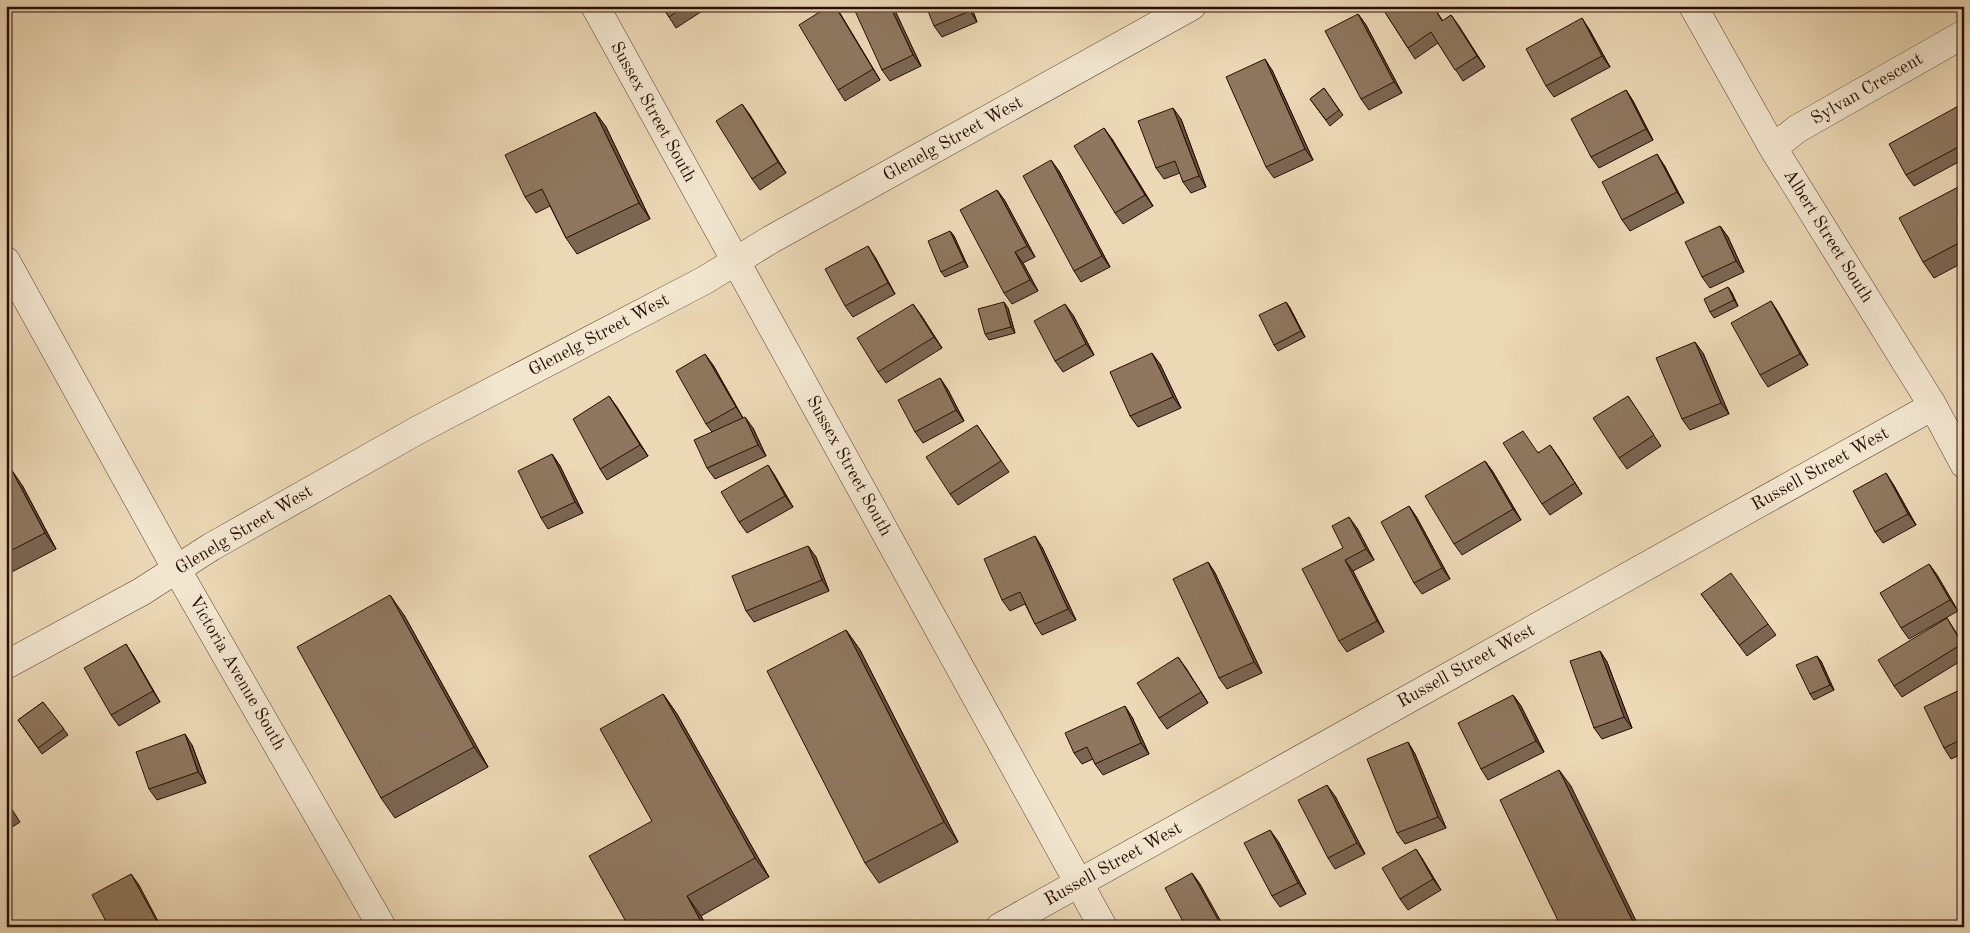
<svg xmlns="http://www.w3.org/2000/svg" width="1970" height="933" viewBox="0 0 1970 933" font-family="'Old Standard TT',serif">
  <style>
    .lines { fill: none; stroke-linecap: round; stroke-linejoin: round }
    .minor-casing { stroke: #5a402d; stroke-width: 29 }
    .minor { stroke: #f2e6cf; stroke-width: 28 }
    .wall { fill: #7a6651; stroke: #290e00 }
    .shaded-wall { fill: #635342; stroke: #290e00 }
    .building { fill: #8e775e; stroke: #290e00 }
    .labels { text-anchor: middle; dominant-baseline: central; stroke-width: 4; stroke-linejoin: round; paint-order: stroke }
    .street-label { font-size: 18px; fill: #290e00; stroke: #f2e6cf }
  </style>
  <rect width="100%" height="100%" fill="#ebd8b5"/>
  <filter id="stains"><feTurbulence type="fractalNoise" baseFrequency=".004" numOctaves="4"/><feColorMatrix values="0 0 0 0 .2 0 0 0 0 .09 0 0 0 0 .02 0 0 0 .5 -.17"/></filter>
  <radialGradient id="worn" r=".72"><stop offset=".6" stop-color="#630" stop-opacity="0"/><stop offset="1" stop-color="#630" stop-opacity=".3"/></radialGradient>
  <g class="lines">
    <g class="minor-casing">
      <path id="minor" d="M595 6 1103 927
        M1693 6 1773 148 1933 406 1964 464
        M1773 148 1797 129 1964 34
        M6 261 177 570 382 927
        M6 665 141 592 211 547 418 430 705 280 770 240 1192 6
        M1000 927 1933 406"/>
    </g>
    <use href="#minor" class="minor"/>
  </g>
  <path class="wall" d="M662 6H710L676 28Z
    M835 6 841 15 880 80 845 101 838 90Z
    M865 6H892L921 66 890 81 882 70Z
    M971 6 977 22 942 37 934 26Z
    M993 6H1003L996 10Z
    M1381 6H1433L1443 21 1451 15 1485 67 1463 81 1438 43 1415 59Z
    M1358 14 1366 25 1402 93 1369 110 1361 99Z
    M1589 29 1610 67 1554 97 1546 86Z
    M1272 70 1313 160 1274 178 1266 167Z
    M1324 88 1343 115 1330 126 1310 99Z
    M1626 90 1633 101 1653 140 1599 168 1591 157Z
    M1964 103V159L1914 186 1906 175Z
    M742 104 786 173 760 190 752 179Z
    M595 112 606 127 650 219 577 254 566 238 550 206 536 213 525 197Z
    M1181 119 1206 187 1191 193 1183 182 1180 173 1164 179 1156 168Z
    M1112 139 1153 206 1123 224 1115 213Z
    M1664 165 1684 203 1630 231 1622 220Z
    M1059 171 1110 267 1081 282 1074 271Z
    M1964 184V262L1934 278 1923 262Z
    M997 190 1005 201 1035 257 1023 263 1038 291 1012 304 1004 293Z
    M1720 226 1728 237 1744 272 1710 288 1702 277Z
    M950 231 954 236 968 267 945 277 941 272Z
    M875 257 895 294 853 317 845 306Z
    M1728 287 1732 293 1738 306 1714 318 1710 312Z
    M1771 301 1778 312 1808 365 1768 387 1760 375Z
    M1286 302 1290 308 1305 337 1278 351 1274 345Z
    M1008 308 1015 333 989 340 985 334Z
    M921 315 942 348 886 383 878 372Z
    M1073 315 1094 355 1063 372 1055 361Z
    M1703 353 1729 414 1690 430 1682 419Z
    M1160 364 1181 408 1138 427 1130 416Z
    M713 365 743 418 753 428 766 456 715 479 707 468 712 432 706 424Z
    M940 378 948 390 964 421 923 443 915 432Z
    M609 396 648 456 607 480 600 469Z
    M1628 396 1661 446 1627 469 1619 458Z
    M977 425 1009 472 958 505 950 494Z
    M1538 452 1558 456 1582 494 1550 515 1542 504Z
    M552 454 560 466 583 513 548 529 541 518Z
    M1485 461 1493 472 1521 520 1462 555 1454 544Z
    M768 465 775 476 793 507 747 533 739 522Z
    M6 472 22 485 56 549 6 575Z
    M1893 484 1916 525 1883 543 1875 532Z
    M1409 506 1417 518 1450 579 1422 594 1414 583Z
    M1357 528 1374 560 1353 571 1384 632 1347 652 1339 641 1343 548Z
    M808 546 816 557 829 591 754 622 746 611Z
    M1042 547 1076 620 1042 635 1035 624 1025 604 1010 611 1002 600Z
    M1208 562 1215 573 1262 673 1227 689 1219 678Z
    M1929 564 1937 575 1958 611 1909 639 1901 628Z
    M1701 594 1768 624 1776 635 1747 656Z
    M404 615 488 767 395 818 381 798Z
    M1947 618 1964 645V659L1902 697 1894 686Z
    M846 630 860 650 958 842 879 883 865 863Z
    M1600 651 1607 662 1632 728 1602 739 1594 728Z
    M133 655 160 702 119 726 111 715Z
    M1178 657 1208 703 1167 729 1159 718Z
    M1821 661 1834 690 1814 700 1810 694Z
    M1964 688V753L1951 759 1944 748Z
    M663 694 677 714 769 877 701 916 707 927H629L652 821Z
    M1513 695 1521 706 1544 752 1488 780 1481 769Z
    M43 702 68 735 42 754 18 720Z
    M1132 717 1149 754 1103 775 1095 764 1093 759 1082 764 1074 753Z
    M1408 742 1415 754 1446 828 1405 844 1397 833Z
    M192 745 206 783 157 800 149 789Z
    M1335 796 1365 854 1335 869 1328 858Z
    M6 800 20 822 6 831Z
    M1278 841 1306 894 1280 907 1272 896Z
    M1416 849 1423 860 1441 890 1408 910 1400 899Z"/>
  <path class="shaded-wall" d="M835 6 841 15 880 80 873 69Z
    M890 6H892L894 8 921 66 913 55Z
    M968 6H971L977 22 970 11Z
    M1358 14 1366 25 1402 93 1394 82Z
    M1451 15 1459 26 1485 67 1477 56Z
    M1582 18 1589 29 1610 67 1602 56Z
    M1265 59 1272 70 1313 160 1305 149Z
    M1626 90 1633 101 1653 140 1646 129Z
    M742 104 750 115 786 173 778 162Z
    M1173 108 1181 119 1206 187 1199 176Z
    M595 112 606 127 650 219 639 203Z
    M1104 128 1112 139 1153 206 1145 195Z
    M1657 154 1664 165 1684 203 1677 192Z
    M1051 160 1059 171 1110 267 1102 256Z
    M997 190 1005 201 1035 257 1027 246Z
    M1720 226 1728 237 1744 272 1736 261Z
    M950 231 954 236 968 267 964 261Z
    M868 246 875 257 895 294 888 283Z
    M1015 252 1023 263 1038 291 1030 280Z
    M1728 287 1732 293 1738 306 1734 300Z
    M1771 301 1778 312 1808 365 1800 354Z
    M1004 302 1008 308 1015 333 1011 327Z
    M1286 302 1290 308 1305 337 1301 331Z
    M913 304 921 315 942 348 934 337Z
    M1065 304 1073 315 1094 355 1086 344Z
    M1695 342 1703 353 1729 414 1721 403Z
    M1152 353 1160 364 1181 408 1173 397Z
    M705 354 713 365 743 418 736 407Z
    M940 378 948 390 964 421 956 410Z
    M609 396 617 407 648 456 640 445Z
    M745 417 753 428 766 456 758 445Z
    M1550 445 1558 456 1582 494 1575 483Z
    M552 454 560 466 583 513 575 502Z
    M1485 461 1493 472 1521 520 1513 509Z
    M768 465 775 476 793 507 785 496Z
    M11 469 22 485 56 549 45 533Z
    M1886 473 1893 484 1916 525 1908 514Z
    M1409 506 1417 518 1450 579 1442 568Z
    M1349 517 1357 528 1374 560 1366 549Z
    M1035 536 1042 547 1076 620 1068 609Z
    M808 546 816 557 829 591 822 580Z
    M1345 560 1353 571 1384 632 1377 621Z
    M1208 562 1215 573 1262 673 1254 662Z
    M1929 564 1937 575 1958 611 1950 600Z
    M390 595 404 615 488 767 474 747Z
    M846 630 860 650 958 842 944 822Z
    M126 644 133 655 160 702 153 691Z
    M1600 651 1607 662 1632 728 1624 717Z
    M1817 656 1821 661 1834 690 1830 685Z
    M1178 657 1186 668 1208 703 1201 692Z
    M663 694 677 714 769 877 755 858Z
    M1513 695 1521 706 1544 752 1536 741Z
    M1125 706 1132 717 1149 754 1141 743Z
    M185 734 192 745 206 783 198 772Z
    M1408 742 1415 754 1446 828 1438 817Z
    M1559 770 1571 786 1639 927H1636L1635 926Z
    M1327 785 1335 796 1365 854 1357 843Z
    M1270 830 1278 841 1306 894 1298 883Z
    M1416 849 1423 860 1441 890 1433 879Z
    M1192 873 1200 884 1224 927H1222L1221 925Z
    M131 874 139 885 161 927H160Z
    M687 896 701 916 707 927H704Z"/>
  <path class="building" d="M662 6H685L669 17Z
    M829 6H835L873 69 838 90 799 25Z
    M865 6H890L913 55 882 70 855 11Z
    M926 6H968L970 11 934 26Z
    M1381 6H1433L1442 21 1451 15 1477 56 1455 70 1431 32 1408 48Z
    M1358 14 1394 82 1361 99 1325 31Z
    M1582 18 1602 56 1546 86 1526 49Z
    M1265 59 1305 149 1266 167 1226 77Z
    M1324 88 1339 110 1326 120 1310 99Z
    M1626 90 1646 129 1591 157 1571 119Z
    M1964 103V144L1906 175 1889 144Z
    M742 104 778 162 752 179 716 121Z
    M1173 108 1199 176 1183 182 1175 161 1156 168 1138 121Z
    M595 112 639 203 566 238 542 189 525 197 505 155Z
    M1104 128 1145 195 1115 213 1074 146Z
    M1657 154 1677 192 1622 220 1602 182Z
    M1051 160 1102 256 1074 271 1023 176Z
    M1964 184V252L1959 243 1923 262 1899 218Z
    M997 190 1027 246 1015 252 1030 280 1004 293 960 210Z
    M1720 226 1736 261 1702 277 1685 242Z
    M950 231 964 261 941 272 928 241Z
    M868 246 888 283 845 306 825 269Z
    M1728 287 1734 300 1710 312 1704 299Z
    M1771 301 1800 354 1760 375 1731 323Z
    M1004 302 1011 327 985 334 978 309Z
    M1286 302 1301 331 1274 345 1259 315Z
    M913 304 934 337 878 372 857 338Z
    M1065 304 1086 344 1055 361 1034 321Z
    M1695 342 1721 403 1682 419 1656 358Z
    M1152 353 1173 397 1130 416 1110 372Z
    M705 354 736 407 706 424 676 371Z
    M940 378 956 410 915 432 898 400Z
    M609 396 640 445 600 469 573 419Z
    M1628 396 1654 435 1619 458 1593 418Z
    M745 417 758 445 707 468 694 440Z
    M977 425 1001 461 950 494 926 457Z
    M1523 431 1538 453 1550 445 1575 483 1542 504 1503 443Z
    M552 454 575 502 541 518 518 471Z
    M1485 461 1513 509 1454 544 1425 496Z
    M768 465 785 496 739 522 721 492Z
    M11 469 45 533 6 553V472Z
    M1886 473 1908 514 1875 532 1853 491Z
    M1409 506 1442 568 1414 583 1381 522Z
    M1349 517 1366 549 1345 560 1377 621 1339 641 1302 569 1343 548 1332 526Z
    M1035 536 1068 609 1035 624 1020 592 1002 600 984 559Z
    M808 546 822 580 746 611 732 576Z
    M1208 562 1254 662 1219 678 1173 579Z
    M1929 564 1950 600 1901 628 1880 593Z
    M1731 573 1768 624 1739 645 1701 594Z
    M390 595 474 747 381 798 297 647Z
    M1947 618 1962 644 1894 686 1878 660Z
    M846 630 944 822 865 863 767 671Z
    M126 644 153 691 111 715 84 668Z
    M1600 651 1624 717 1594 728 1570 661Z
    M1817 656 1830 685 1810 694 1796 665Z
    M1178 657 1201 692 1159 718 1137 683Z
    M1964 688V738L1944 748 1924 707Z
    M663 694 755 858 687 896 704 927H629L589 856 652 821 600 729Z
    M1513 695 1536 741 1481 769 1458 723Z
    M43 702 64 729 38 748 18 720Z
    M1125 706 1141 743 1095 764 1087 747 1074 753 1065 733Z
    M185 734 198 772 149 789 136 752Z
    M1408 742 1438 817 1397 833 1367 759Z
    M1559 770 1635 926 1633 927H1561L1500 800Z
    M1327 785 1357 843 1328 858 1298 800Z
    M6 801 12 811 6 815Z
    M1270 830 1298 883 1272 896 1244 843Z
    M1416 849 1433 879 1400 899 1382 868Z
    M1192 873 1221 925 1218 927H1186L1165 888Z
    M131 874 160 927H109L92 895Z"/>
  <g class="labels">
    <g class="street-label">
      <text transform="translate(1867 89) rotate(-30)">Sylvan Crescent</text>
      <text transform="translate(653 112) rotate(61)">Sussex Street South</text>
      <text transform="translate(953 139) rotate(-29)">Glenelg Street West</text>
      <text transform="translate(1828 236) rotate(58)">Albert Street South</text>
      <text transform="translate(599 335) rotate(-28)">Glenelg Street West</text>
      <text transform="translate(849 466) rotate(61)">Sussex Street South</text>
      <text transform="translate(1820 469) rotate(-29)">Russell Street West</text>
      <text transform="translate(244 530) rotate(-31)">Glenelg Street West</text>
      <text transform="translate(1466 666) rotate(-29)">Russell Street West</text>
      <text transform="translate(237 673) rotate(60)">Victoria Avenue South</text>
      <text transform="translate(1113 864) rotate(-29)">Russell Street West</text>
    </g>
  </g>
  <rect width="1970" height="933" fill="none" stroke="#ebd8b5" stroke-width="25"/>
  <rect x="8" y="8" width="1955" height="918" fill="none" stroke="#290e00" stroke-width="2.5"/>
  <rect x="12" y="12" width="1945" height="908" fill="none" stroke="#290e00"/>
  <rect width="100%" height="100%" filter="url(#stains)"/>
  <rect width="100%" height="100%" fill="url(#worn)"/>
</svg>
